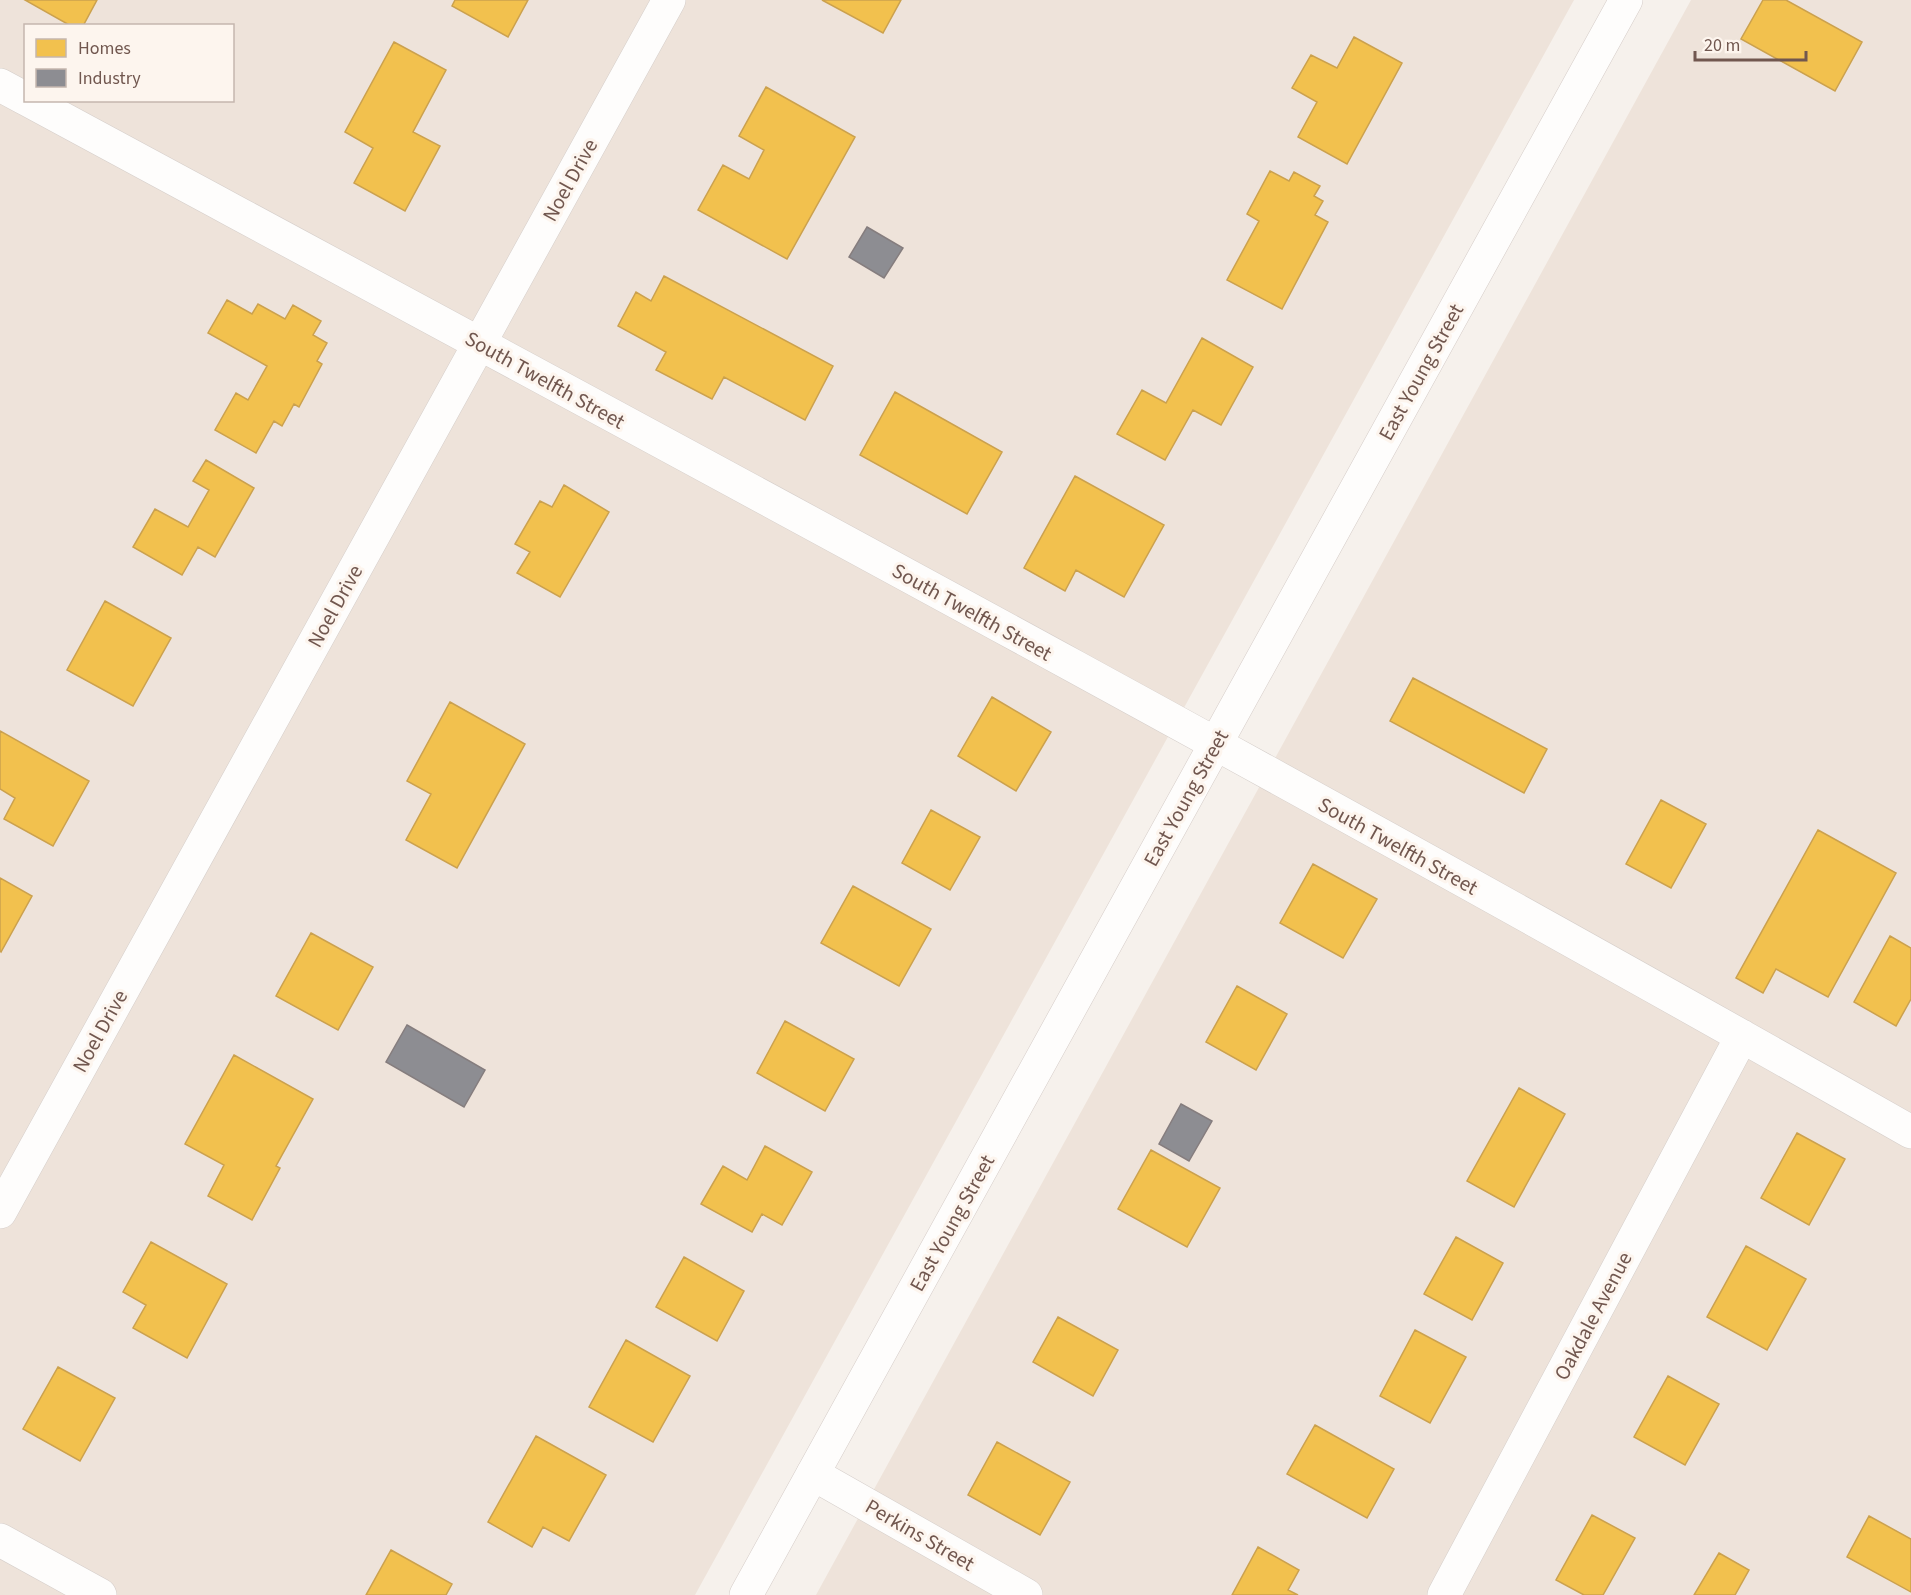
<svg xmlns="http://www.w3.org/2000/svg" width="1911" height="1595" viewBox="0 0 1911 1595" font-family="'Source Sans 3',sans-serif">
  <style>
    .residential { fill: #eee3da; fill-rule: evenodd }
    .homes { fill: #f2c14e; stroke: #cba14e; stroke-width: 1.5 }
    .industry { fill: #8d8d92; stroke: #857d7e; stroke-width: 1.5 }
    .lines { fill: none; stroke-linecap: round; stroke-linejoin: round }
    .street-casing { stroke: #d5ceca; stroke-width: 34 }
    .secondary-casing { stroke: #d5ccc8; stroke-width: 34 }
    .street { stroke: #fefdfc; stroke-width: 33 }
    .secondary { stroke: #fefdfc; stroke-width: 33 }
    .labels { text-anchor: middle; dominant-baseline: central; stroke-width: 6; stroke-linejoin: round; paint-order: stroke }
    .street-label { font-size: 21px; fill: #71574f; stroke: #fdf5ee }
  </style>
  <rect width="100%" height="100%" fill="#f6f1ec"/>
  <path class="residential" d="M0 0H1574L695 1595H0ZM26 26H232V100H26Z
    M1691 0H1911V1595H816Z"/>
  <path class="homes" d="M25 0H97L83 26H71Z
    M455 0H528L508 37 452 6Z
    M822 0H901L883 33Z
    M1763 0H1786L1862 42 1835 91 1741 39Z
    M1354 37 1402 63 1347 164 1298 137 1317 102 1292 88 1311 55 1337 68Z
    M394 42 446 70 413 132 440 146 405 211 354 183 373 148 345 132Z
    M766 87 855 137 787 259 698 210 723 165 749 179 764 150 739 136Z
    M1270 171 1289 181 1294 172 1320 186 1314 196 1323 201 1315 215 1328 222 1282 309 1227 280 1259 221 1247 214Z
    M664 276 833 366 805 420 724 377 712 399 656 370 666 352 618 326 636 292 651 301Z
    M227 300 252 314 258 304 285 319 293 305 321 321 313 335 327 343 317 361 322 364 299 407 294 404 282 426 274 421 256 453 215 430 236 393 248 400 267 366 208 333Z
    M1202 338 1253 367 1221 425 1193 410 1165 460 1117 434 1142 390 1166 403Z
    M895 392 1002 452 967 514 860 455Z
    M206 460 254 488 215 557 198 547 182 575 133 547 155 509 188 527 209 490 193 481Z
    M1075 476 1164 525 1124 597 1076 570 1065 591 1024 568Z
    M564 485 609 512 560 597 517 573 530 552 515 544 540 501 552 507Z
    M105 601 171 638 133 706 67 670Z
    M1413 678 1547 749 1524 793 1390 721Z
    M992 697 1051 732 1016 791 958 756Z
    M450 702 525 744 457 868 406 840 431 794 407 781Z
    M0 731 89 781 53 846 4 819 15 798 0 789Z
    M1661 800 1706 824 1671 888 1626 864Z
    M931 810 980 837 950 890 902 863Z
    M1818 830 1896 873 1828 997 1776 969 1763 993 1736 978Z
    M1313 864 1377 899 1343 958 1280 923Z
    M0 878 32 896 1 952 0 951Z
    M853 886 931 929 899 986 821 943Z
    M311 933 373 967 338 1030 276 996Z
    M1890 936 1911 948V999L1896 1026 1854 1002Z
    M1237 986 1287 1014 1256 1070 1206 1042Z
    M785 1021 854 1059 825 1111 757 1073Z
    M234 1055 313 1099 276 1166 280 1168 252 1220 208 1196 224 1165 185 1144Z
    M1519 1088 1565 1114 1514 1207 1467 1181Z
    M1797 1133 1845 1159 1809 1225 1761 1198Z
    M765 1146 812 1172 782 1225 762 1214 752 1232 701 1204 723 1166 747 1180Z
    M1151 1150 1220 1188 1187 1247 1118 1209Z
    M1456 1237 1503 1263 1472 1320 1424 1294Z
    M151 1242 227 1284 187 1358 133 1328 146 1305 123 1292Z
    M1746 1246 1806 1279 1767 1350 1707 1317Z
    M684 1257 744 1291 717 1341 656 1307Z
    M1058 1317 1118 1350 1093 1396 1033 1362Z
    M1415 1330 1466 1357 1430 1423 1380 1396Z
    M626 1340 690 1376 653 1442 589 1407Z
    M58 1367 115 1398 80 1461 23 1429Z
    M1668 1376 1719 1404 1685 1465 1634 1437Z
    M1315 1425 1394 1469 1367 1518 1287 1474Z
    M536 1436 606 1475 569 1541 543 1527 532 1547 488 1522Z
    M997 1442 1070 1482 1040 1535 968 1495Z
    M1592 1515 1635 1538 1603 1595H1584L1556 1580Z
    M1869 1516 1911 1539V1592L1847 1557Z
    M1258 1547 1299 1570 1288 1590 1298 1595H1232Z
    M391 1550 452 1584 446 1595H366Z
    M1719 1553 1749 1570 1735 1595H1694Z"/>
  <path class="industry" d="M867 227 903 248 884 278 849 257Z
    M407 1025 485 1070 464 1107 386 1062Z
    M1181 1104 1212 1121 1189 1161 1159 1144Z"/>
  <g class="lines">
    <g class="street-casing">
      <path id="street" d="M0 85 26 99
        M28 100C658 440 1289 778 1911 1132
        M0 1212 669 0
        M813 1474 1026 1595
        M0 1540 100 1595
        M1444 1595 1742 1036"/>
    </g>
    <g class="secondary-casing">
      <path id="secondary" d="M746 1595 1626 0"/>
    </g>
    <use href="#street" class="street"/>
    <use href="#secondary" class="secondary"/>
  </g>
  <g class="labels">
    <g class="street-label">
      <text transform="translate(570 180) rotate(-61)">Noel Drive</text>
      <text transform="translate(1421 372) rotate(-61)">East Young Street</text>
      <text transform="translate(545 380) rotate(29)">South Twelfth Street</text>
      <text transform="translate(335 606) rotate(-61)">Noel Drive</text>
      <text transform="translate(972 612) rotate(29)">South Twelfth Street</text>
      <text transform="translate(1186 798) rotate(-61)">East Young Street</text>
      <text transform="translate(1398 846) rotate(29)">South Twelfth Street</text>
      <text transform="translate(100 1031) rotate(-61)">Noel Drive</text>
      <text transform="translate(952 1223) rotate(-61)">East Young Street</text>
      <text transform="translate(1593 1316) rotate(-62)">Oakdale Avenue</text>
      <text transform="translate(920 1535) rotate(30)">Perkins Street</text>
    </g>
  </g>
  <rect x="24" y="24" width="210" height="78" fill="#fdf5ee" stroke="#c5b6ae" stroke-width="1.5"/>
  <rect x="36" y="39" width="30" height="18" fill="#f2c14e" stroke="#c5b6ae" stroke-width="1.5"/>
  <text x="78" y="54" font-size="18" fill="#71574f">Homes</text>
  <rect x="36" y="69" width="30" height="18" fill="#8d8d92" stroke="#c5b6ae" stroke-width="1.5"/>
  <text x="78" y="84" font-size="18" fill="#71574f">Industry</text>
  <path d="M1695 51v9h111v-9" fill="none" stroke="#71574f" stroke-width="3"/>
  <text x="1704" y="51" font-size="18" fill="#71574f" stroke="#fdf5ee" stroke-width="4.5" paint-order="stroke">20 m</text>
</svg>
